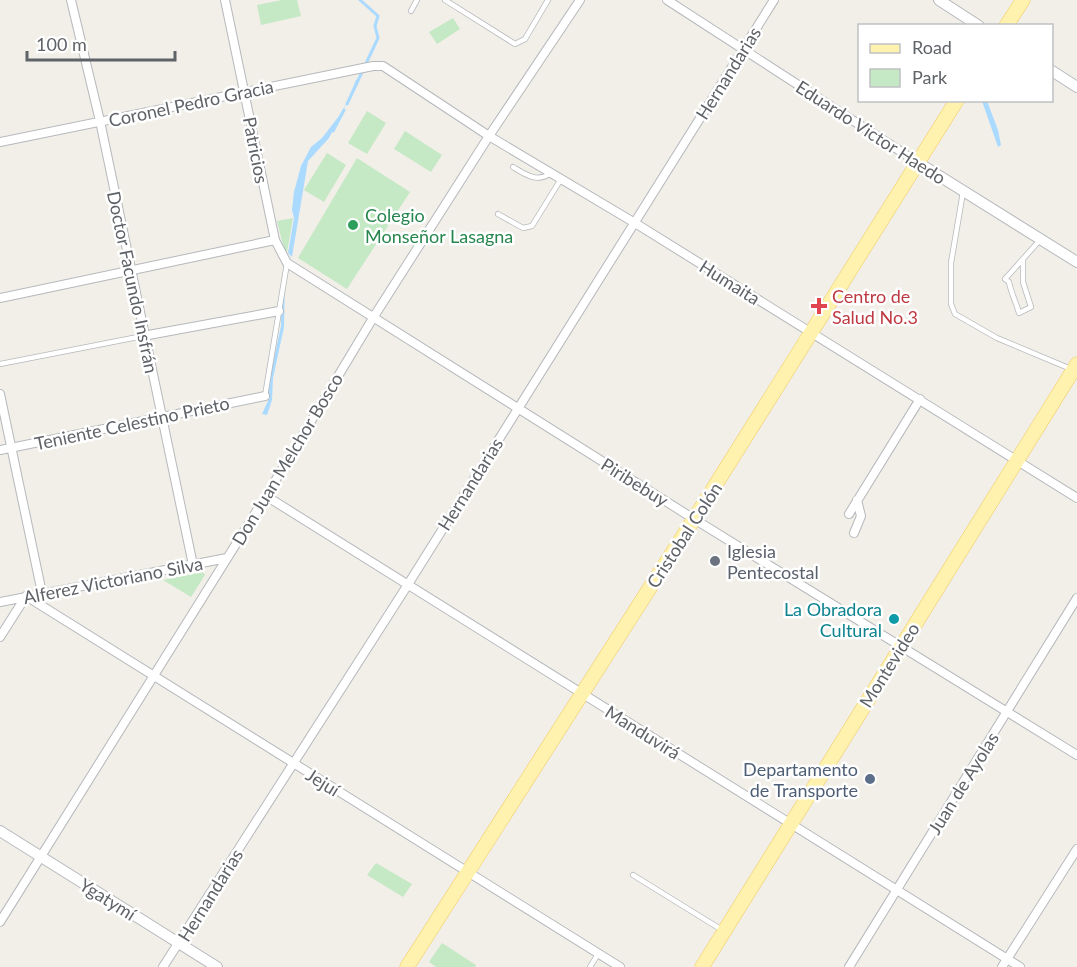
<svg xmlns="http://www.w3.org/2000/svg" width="1077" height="967" viewBox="0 0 1077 967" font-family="Lato,sans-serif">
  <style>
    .green { fill: #c5e8c5 }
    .water { fill: #aadaff }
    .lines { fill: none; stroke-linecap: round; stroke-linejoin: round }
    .stream { stroke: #aadaff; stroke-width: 3 }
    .service-casing { stroke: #b5b8bc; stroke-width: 6 }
    .minor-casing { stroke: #b5b8bc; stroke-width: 10 }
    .tertiary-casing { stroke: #b5b8bc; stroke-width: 12 }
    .primary-casing { stroke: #f2c960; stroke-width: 15 }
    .service { stroke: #fff; stroke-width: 4.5 }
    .minor { stroke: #fff; stroke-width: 8 }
    .tertiary { stroke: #fff; stroke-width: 10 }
    .primary { stroke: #fff2af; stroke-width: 14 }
    .leisure-dot { fill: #2e9e5b; stroke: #fff; stroke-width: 2 }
    .health-dot { fill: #e0444e; stroke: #fff; stroke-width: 2 }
    .worship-dot { fill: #6b7280; stroke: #fff; stroke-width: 2 }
    .culture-dot { fill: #0f9aa8; stroke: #fff; stroke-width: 2 }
    .service-dot { fill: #5c6f8a; stroke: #fff; stroke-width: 2 }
    .labels { text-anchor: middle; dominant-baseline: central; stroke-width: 5; stroke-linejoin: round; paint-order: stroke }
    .street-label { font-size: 18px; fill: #5f6368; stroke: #fff }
    .leisure-label { font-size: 18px; fill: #27864d; stroke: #fff; text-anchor: start }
    .health-label { font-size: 18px; fill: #be3a42; stroke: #fff; text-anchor: start }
    .worship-label { font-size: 18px; fill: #5b616d; stroke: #fff; text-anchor: start }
    .culture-label { font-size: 18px; fill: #0d838f; stroke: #fff; text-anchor: end }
    .service-label { font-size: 18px; fill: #4e5e75; stroke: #fff; text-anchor: end }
  </style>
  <rect width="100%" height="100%" fill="#f1efe8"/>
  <path class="green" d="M282 0H297L301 16 261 25 257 5Z
    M453 18 460 29 437 44 429 32Z
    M367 111 386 123 367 154 348 143Z
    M405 131 442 155 431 172 394 149Z
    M327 153 346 165 324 202 304 190Z
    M357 158 410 192 347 289 298 258Z
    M293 218 287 252 284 249 277 221Z
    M203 572 205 575 191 597 163 580Z
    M376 863 412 884 403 897 367 875Z
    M442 943 476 965 475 967H436L429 962Z"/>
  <path class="water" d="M360 77 329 138 308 161 292 257 288 253 294 218 292 210 294 192 301 166 311 147 322 138 339 116 348 101 356 80Z
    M982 101H987L998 130 1001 145 998 147Z
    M282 276 285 277 284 327 273 378 272 400 267 415 262 414 268 401 269 381 281 326Z"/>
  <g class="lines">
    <path class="stream" d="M347 104 378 38 375 26 378 16 360 0
      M333 131 344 110"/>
    <g class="service-casing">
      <path id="service" d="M445 0 515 44 525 39 548 0
        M411 11 417 0
        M513 167C526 175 537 183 551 173
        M963 192 951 263V304L955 314 997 338 1071 369
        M498 214 523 228 532 226 561 179
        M1023 259V282L1031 307 1019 313C1016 302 1011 293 1009 282L1005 279 1040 240
        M0 364 143 336
        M265 396 287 263
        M633 875 722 930
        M590 967 598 954"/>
    </g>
    <g class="minor-casing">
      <path id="minor" d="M71 0 100 121 193 565
        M225 0 275 240 287 263 694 519 1077 755
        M667 0 917 162
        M0 142 373 66H383L489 136 635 223 1077 498
        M0 298 275 240
        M143 336 279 311
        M0 394 42 593
        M0 450 265 396
        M266 496 1020 967
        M849 514 920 399
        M854 533 861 516 857 500
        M26 596 620 967
        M0 602 227 558
        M0 637 26 596
        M0 922 266 496 373 318 489 136 580 0
        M163 967 407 586 774 0
        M849 967 1077 598
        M1002 967 1077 849"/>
    </g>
    <g class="tertiary-casing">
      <path id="tertiary" d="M939 0 979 26
        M1052 71 1077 87
        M917 162 1077 262
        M0 831 217 967"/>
    </g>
    <g class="primary-casing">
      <path id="primary" d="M1006 26 1023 0
        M407 967 701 508 957 100
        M702 967 1077 364"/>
    </g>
    <use href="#service" class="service"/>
    <use href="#minor" class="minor"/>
    <use href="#tertiary" class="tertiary"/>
    <use href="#primary" class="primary"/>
  </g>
  <circle class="leisure-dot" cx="353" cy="225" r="6"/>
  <path class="health-dot" d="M816 297h6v6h6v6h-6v6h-6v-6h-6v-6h6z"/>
  <circle class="worship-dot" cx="715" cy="561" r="6"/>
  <circle class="culture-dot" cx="894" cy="619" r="6"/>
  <circle class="service-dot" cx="870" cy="779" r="6"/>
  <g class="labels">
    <g class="street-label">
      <text transform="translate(728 73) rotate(-58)">Hernandarias</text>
      <text transform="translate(191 103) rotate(-12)">Coronel Pedro Gracia</text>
      <text transform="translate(871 132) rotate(33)">Eduardo Victor Haedo</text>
      <text transform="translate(256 150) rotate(79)">Patricios</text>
      <text transform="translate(133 282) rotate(78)">Doctor Facundo Insfrán</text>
      <text transform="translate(730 282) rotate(32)">Humaita</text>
      <text transform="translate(132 423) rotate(-12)">Teniente Celestino Prieto</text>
      <text transform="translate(287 459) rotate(-59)">Don Juan Melchor Bosco</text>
      <text transform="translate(635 482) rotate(32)">Piribebuy</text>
      <text transform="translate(470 484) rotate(-58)">Hernandarias</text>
      <text transform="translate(684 535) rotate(-57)">Cristobal Colón</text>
      <text transform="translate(113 580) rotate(-11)">Alferez Victoriano Silva</text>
      <text transform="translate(889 665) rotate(-58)">Montevideo</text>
      <text transform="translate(643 732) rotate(32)">Manduvirá</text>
      <text transform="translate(323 782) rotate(32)">Jejuí</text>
      <text transform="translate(963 783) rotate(-58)">Juan de Ayolas</text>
      <text transform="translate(210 895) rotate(-58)">Hernandarias</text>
      <text transform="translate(108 899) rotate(32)">Ygatymí</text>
    </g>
    <g class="leisure-label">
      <text x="365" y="215">Colegio<tspan x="365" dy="21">Monseñor Lasagna</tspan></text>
    </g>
    <g class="health-label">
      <text x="832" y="296">Centro de<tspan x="832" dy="21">Salud No.3</tspan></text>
    </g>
    <g class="worship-label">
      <text x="727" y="551">Iglesia<tspan x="727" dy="21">Pentecostal</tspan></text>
    </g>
    <g class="culture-label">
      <text x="882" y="609">La Obradora<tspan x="882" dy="21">Cultural</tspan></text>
    </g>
    <g class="service-label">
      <text x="858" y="769">Departamento<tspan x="858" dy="21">de Transporte</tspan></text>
    </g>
  </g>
  <rect x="858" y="24" width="195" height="78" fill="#ffffff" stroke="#bfc1c3" stroke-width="1.5"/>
  <rect x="870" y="44" width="30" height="9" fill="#fff2af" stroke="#bfc1c3" stroke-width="1.5"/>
  <text x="912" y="54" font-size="18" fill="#5f6368">Road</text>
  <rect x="870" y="69" width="30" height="18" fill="#c5e8c5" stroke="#bfc1c3" stroke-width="1.5"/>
  <text x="912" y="84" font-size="18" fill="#5f6368">Park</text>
  <path d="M27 51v9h148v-9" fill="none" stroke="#5f6368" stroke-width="3"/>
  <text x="36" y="51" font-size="18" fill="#5f6368" stroke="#ffffff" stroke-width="4.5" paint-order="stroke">100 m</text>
</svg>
